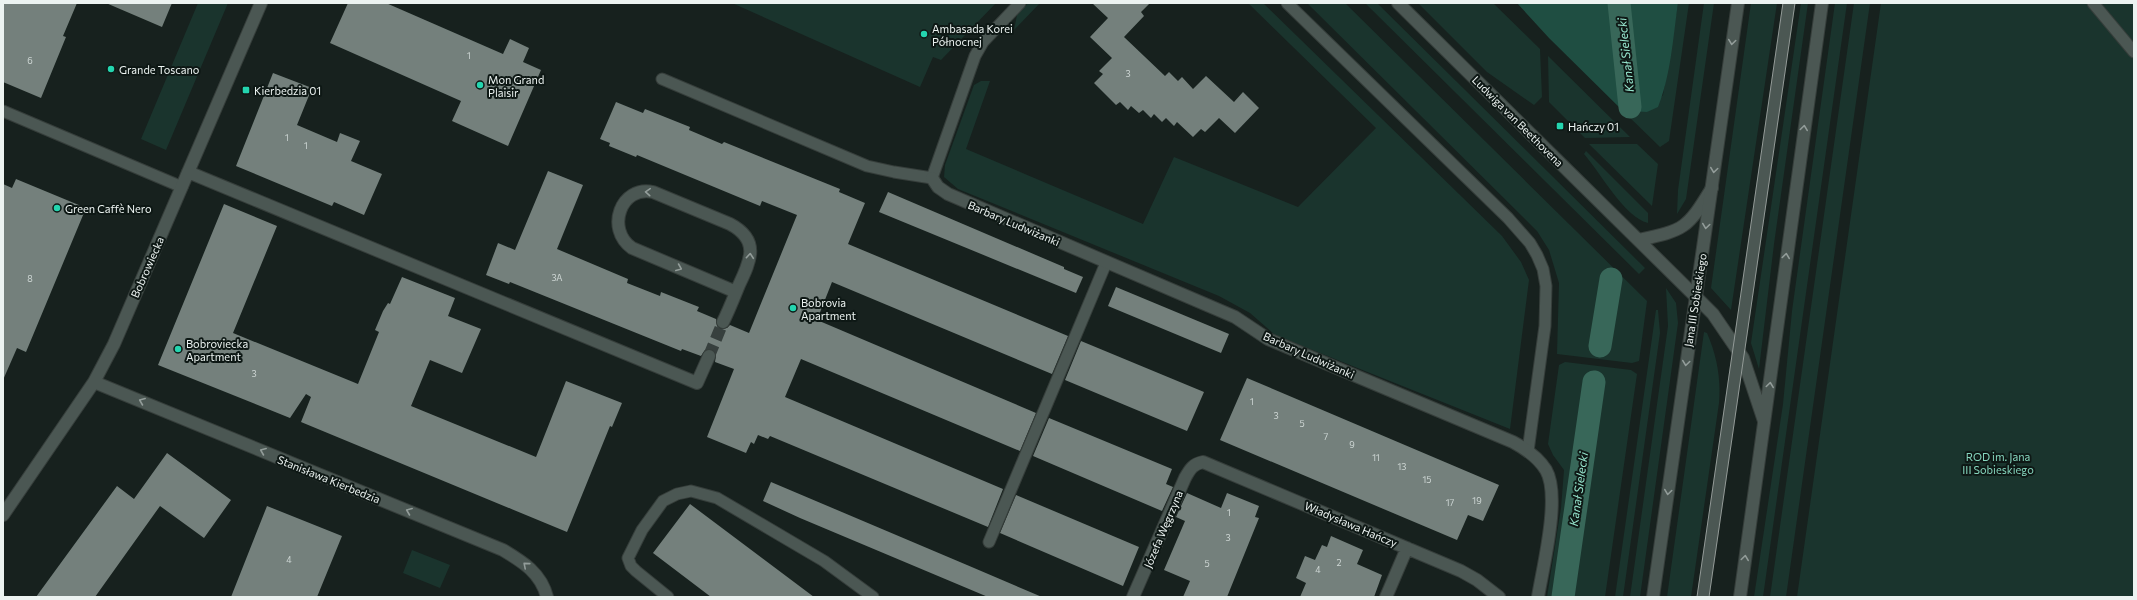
<svg xmlns="http://www.w3.org/2000/svg" width="2137" height="600" viewBox="0 0 2137 600" font-family="Commissioner,sans-serif">
  <style>
    .green { fill: #1a342d }
    .forest { fill: #1f4e42 }
    .lines { fill: none; stroke-linecap: round; stroke-linejoin: round }
    .canal { stroke: #386759; stroke-width: 23 }
    .building { fill: #74807c }
    .street-tunnel { stroke: #37403e; stroke-width: 12; stroke-dasharray: 12 6; stroke-linecap: butt }
    .lane-casing { stroke: #363e3b; stroke-width: 13 }
    .street-casing { stroke: #363e3b; stroke-width: 14 }
    .secondary-casing { stroke: #363e3b; stroke-width: 14 }
    .lane { stroke: #4b5753; stroke-width: 11 }
    .street { stroke: #4b5753; stroke-width: 12 }
    .secondary { stroke: #4b5753; stroke-width: 12 }
    .tram { stroke: #939b98; stroke-width: 1 }
    .oneway { stroke: #939d9a }
    .poi-dot { fill: #24d5af; stroke: #0e1815; stroke-width: 1.5 }
    .labels { text-anchor: middle; dominant-baseline: central; stroke-width: 4; stroke-linejoin: round; paint-order: stroke }
    .number-label { font-size: 9px; fill: #ced6d4 }
    .poi-label { font-size: 11px; fill: #ecf3f1; stroke: #0e1815; text-anchor: start }
    .street-label { font-size: 11px; fill: #ecf3f1; stroke: #0e1815 }
    .park-label { font-size: 11px; fill: #86d6be; stroke: #0e1815 }
    .water-label { font-size: 12px; font-style: italic; fill: #97e7cf; stroke: #0e1815 }
  </style>
  <rect width="100%" height="100%" fill="#17211e"/>
  <path class="green" d="M198 3H228L166 150 141 139Z
    M732 3H996L941 60 933 57 920 87Z
    M1028 3H1040L1014 30 1017 15Z
    M1248 3H1263L1502 236 1521 262 1529 280 1510 429 1275 335 1250 313 1219 296 958 189 944 177 945 165 974 85 981 81H990L966 149 1143 224 1174 157 1298 207 1376 128Z
    M1307 3H1345L1647 301 1639 361 1632 363 1557 354 1559 283 1549 250 1537 231Z
    M1365 3H1377L1645 268 1639 274Z
    M1418 3H1493L1540 49 1542 97 1534 105 1487 72Z
    M1678 3H1689L1669 141 1660 147 1623 111 1647 112 1663 95Z
    M1704 3H1714L1686 199 1677 214 1678 190Z
    M1751 3H1777L1731 310 1711 288Z
    M1801 3H1808L1774 244 1759 369 1751 343Z
    M1835 3H1847L1763 597H1754L1783 404 1792 311Z
    M1854 3H1870L1786 597H1770Z
    M1881 3H2134V597H1797Z
    M1548 56 1630 137 1585 138 1549 102Z
    M1589 144H1637L1658 164 1652 206Z
    M1586 151 1648 213V223C1624 217 1600 172 1584 154Z
    M1666 288 1676 303 1678 323 1640 597H1630L1668 326Z
    M1656 310H1658L1660 333 1623 597H1615Z
    M1704 332 1707 333C1717 356 1721 378 1719 403L1691 597H1667Z
    M1565 362 1631 370 1637 374 1605 597H1547L1561 508 1564 470 1553 455 1548 444 1559 365Z
    M412 550 450 565 440 588 403 573Z"/>
  <path class="forest" d="M1517 3H1678C1673 37 1671 75 1658 107L1647 112 1623 111 1549 38Z"/>
  <g class="lines">
    <path class="canal" d="M1619 3 1630 107
      M1600 346 1611 279
      M1563 597 1594 382"/>
  </g>
  <path class="building" d="M3 3H77L63 36 66 37 41 98 3 82Z
    M106 3H172L162 27Z
    M348 3H386L503 54 510 39 529 48 523 62 541 70 508 146 452 121 461 101 330 43Z
    M1092 3H1150L1141 12 1144 16 1124 37 1165 76 1169 72 1178 81 1182 77 1193 89 1206 76 1234 102 1243 92 1259 108 1235 133 1219 118 1205 132 1201 129 1193 137 1177 122 1174 126 1166 118 1162 122 1154 114 1151 118 1143 110 1139 113 1131 106 1128 110 1120 102 1116 105 1094 83 1103 74 1099 71 1112 58 1090 37 1108 18Z
    M273 73 312 88 297 125 337 142 340 133 360 141 351 161 382 174 364 215 334 202 332 206 236 166Z
    M616 102 643 113 645 109 690 127 689 130 722 144 724 142 840 189 839 192 865 203 848 244 1068 336 1052 374 832 282 817 320 1036 413 1020 451 801 359 785 397 1003 489 988 527 770 436 768 439 758 435 754 444 751 442 746 453 707 437 734 369 715 362 716 355 712 349 705 350 701 356 682 349 681 351 510 282 509 284 486 275 498 243 515 250 548 171 583 185 557 249 628 279 627 283 660 296 661 292 699 307 697 311 716 319 717 326 720 329 727 328 730 325 749 333 797 215 762 201 760 206 637 155 636 157 609 146 610 143 600 139Z
    M16 179 86 208 26 352 17 348 3 380V184L12 188Z
    M888 192 1064 267V269L1083 277 1076 293 879 212Z
    M224 204 277 226 233 333 358 384 379 332 375 330 383 311 388 303 390 304 402 277 455 298 448 316 481 329 462 373 430 360 411 406 536 457 566 381 622 403 612 427 610 426 567 532 301 422 311 397 306 394 290 418 158 365Z
    M1116 287 1229 334 1221 353 1108 306Z
    M1081 341 1204 392 1187 431 1065 380Z
    M1247 378 1499 485 1483 521 1468 515 1457 540 1220 440Z
    M1049 418 1172 469 1166 484 1173 487 1162 511 1033 456Z
    M167 453 231 500 204 538 160 506 95 597H36L117 486 134 499Z
    M771 482 967 565 1042 597H988L800 518 763 501Z
    M1187 493 1221 508 1227 493 1259 506 1255 517 1259 518 1227 597H1183L1190 581 1164 570 1185 521 1176 517Z
    M1016 495 1139 547 1123 586 1000 533Z
    M690 504 814 597H711L653 553Z
    M267 506 342 536 317 597H231Z
    M1331 536 1363 550 1357 564 1382 575 1374 597H1300L1306 583 1296 578 1305 556 1315 560 1322 545 1327 547Z"/>
  <g class="lines">
    <path class="street-tunnel" d="M709 356 723 322"/>
    <g class="lane-casing">
      <path id="lane" d="M1287 3 1508 218 1530 243 1537 255 1543 269 1546 286 1545 326 1528 451
        M2093 3 2134 52
        M662 79 867 166 894 172 932 178 975 56 983 42 1020 3
        M3 111 182 187
        M989 542 1106 263
        M668 597 636 571 631 566 628 558 642 530 663 501 677 494 691 491 717 498 824 561 873 597
        M1703 597 1789 3"/>
    </g>
    <g class="street-casing">
      <path id="street" d="M1398 3 1696 297
        M188 172 697 383 709 356
        M932 178 938 187 948 194 1235 317 1268 339 1513 442C1526 449 1538 457 1546 470 1561 496 1543 566 1538 597
        M1638 240C1685 230 1687 229 1712 188
        M723 322C729 310 734 297 739 285 751 260 760 240 730 224L653 192C621 185 605 229 632 248L736 292
        M94 382 503 550C523 562 541 573 547 597
        M3 515 94 382 114 344 261 3
        M1133 597 1185 478C1190 469 1193 464 1203 462L1461 571 1477 580 1499 597
        M1386 597 1407 548"/>
    </g>
    <g class="secondary-casing">
      <path id="secondary" d="M1696 297 1713 314 1743 358 1764 421
        M1653 597 1738 3
        M1740 597 1822 3"/>
    </g>
    <use href="#lane" class="lane"/>
    <use href="#street" class="street"/>
    <use href="#secondary" class="secondary"/>
    <path class="tram" d="M1697 597 1783 3
      M1709 597 1795 3"/>
  </g>
  <defs><path id="oneway-chevron" d="M-2-3.5L2.5 0L-2 3.5" fill="none" stroke-width="1.6" stroke-linecap="round" stroke-linejoin="round"/></defs>
  <g class="oneway">
    <use href="#oneway-chevron" transform="translate(1732 42) rotate(98)"/>
    <use href="#oneway-chevron" transform="translate(1804 128) rotate(-82)"/>
    <use href="#oneway-chevron" transform="translate(1714 170) rotate(98)"/>
    <use href="#oneway-chevron" transform="translate(648 192) rotate(-176)"/>
    <use href="#oneway-chevron" transform="translate(1706 226) rotate(98)"/>
    <use href="#oneway-chevron" transform="translate(750 256) rotate(-85)"/>
    <use href="#oneway-chevron" transform="translate(1786 256) rotate(-82)"/>
    <use href="#oneway-chevron" transform="translate(679 268) rotate(23)"/>
    <use href="#oneway-chevron" transform="translate(1686 363) rotate(98)"/>
    <use href="#oneway-chevron" transform="translate(1770 385) rotate(-82)"/>
    <use href="#oneway-chevron" transform="translate(142 401) rotate(-158)"/>
    <use href="#oneway-chevron" transform="translate(263 451) rotate(-158)"/>
    <use href="#oneway-chevron" transform="translate(1668 492) rotate(98)"/>
    <use href="#oneway-chevron" transform="translate(409 511) rotate(-158)"/>
    <use href="#oneway-chevron" transform="translate(1745 558) rotate(-82)"/>
    <use href="#oneway-chevron" transform="translate(526 565) rotate(-139)"/>
  </g>
  <g class="poi-dot">
    <circle cx="924" cy="34" r="4"/>
    <circle cx="111" cy="69" r="4"/>
    <circle cx="480" cy="85" r="4"/>
    <rect x="242" y="86" width="8" height="8" rx="2"/>
    <rect x="1556" y="122" width="8" height="8" rx="2"/>
    <circle cx="57" cy="208" r="4"/>
    <circle cx="793" cy="308" r="4"/>
    <circle cx="178" cy="349" r="4"/>
  </g>
  <g class="labels">
    <g class="number-label">
      <text x="469" y="55">1</text>
      <text x="30" y="60">6</text>
      <text x="1128" y="73">3</text>
      <text x="287" y="137">1</text>
      <text x="306" y="145">1</text>
      <text x="557" y="277">3A</text>
      <text x="30" y="278">8</text>
      <text x="254" y="373">3</text>
      <text x="1252" y="401">1</text>
      <text x="1276" y="415">3</text>
      <text x="1302" y="423">5</text>
      <text x="1326" y="436">7</text>
      <text x="1352" y="444">9</text>
      <text x="1376" y="457">11</text>
      <text x="1402" y="466">13</text>
      <text x="1427" y="479">15</text>
      <text x="1477" y="500">19</text>
      <text x="1450" y="502">17</text>
      <text x="1229" y="512">1</text>
      <text x="1228" y="537">3</text>
      <text x="289" y="559">4</text>
      <text x="1339" y="562">2</text>
      <text x="1207" y="563">5</text>
      <text x="1318" y="569">4</text>
    </g>
    <g class="poi-label">
      <text x="932" y="28">Ambasada Korei<tspan x="932" dy="13">Północnej</tspan></text>
      <text x="119" y="69">Grande Toscano</text>
      <text x="488" y="79">Mon Grand<tspan x="488" dy="13">Plaisir</tspan></text>
      <text x="254" y="90">Kierbedzia 01</text>
      <text x="1568" y="126">Hańczy 01</text>
      <text x="65" y="208">Green Caffè Nero</text>
      <text x="801" y="302">Bobrovia<tspan x="801" dy="13">Apartment</tspan></text>
      <text x="186" y="343">Bobroviecka<tspan x="186" dy="13">Apartment</tspan></text>
    </g>
    <g class="street-label">
      <text transform="translate(1518 121) rotate(45)">Ludwiga van Beethovena</text>
      <text transform="translate(1014 223) rotate(23)">Barbary Ludwiżanki</text>
      <text transform="translate(147 267) rotate(-66)">Bobrowiecka</text>
      <text transform="translate(1695 300) rotate(-81)">Jana III Sobieskiego</text>
      <text transform="translate(1309 355) rotate(24)">Barbary Ludwiżanki</text>
      <text transform="translate(329 479) rotate(22)">Stanisława Kierbedzia</text>
      <text transform="translate(1351 524) rotate(23)">Władysława Hańczy</text>
      <text transform="translate(1163 529) rotate(-67)">Józefa Węgrzyna</text>
    </g>
    <g class="park-label">
      <text x="1998" y="456">ROD im. Jana<tspan x="1998" dy="13">III Sobieskiego</tspan></text>
    </g>
    <g class="water-label">
      <text transform="translate(1625 55) rotate(-96)">Kanał Sielecki</text>
      <text transform="translate(1578 489) rotate(-82)">Kanał Sielecki</text>
    </g>
  </g>
  <rect width="2137" height="600" fill="none" stroke="#ecf3f1" stroke-width="8"/>
</svg>
